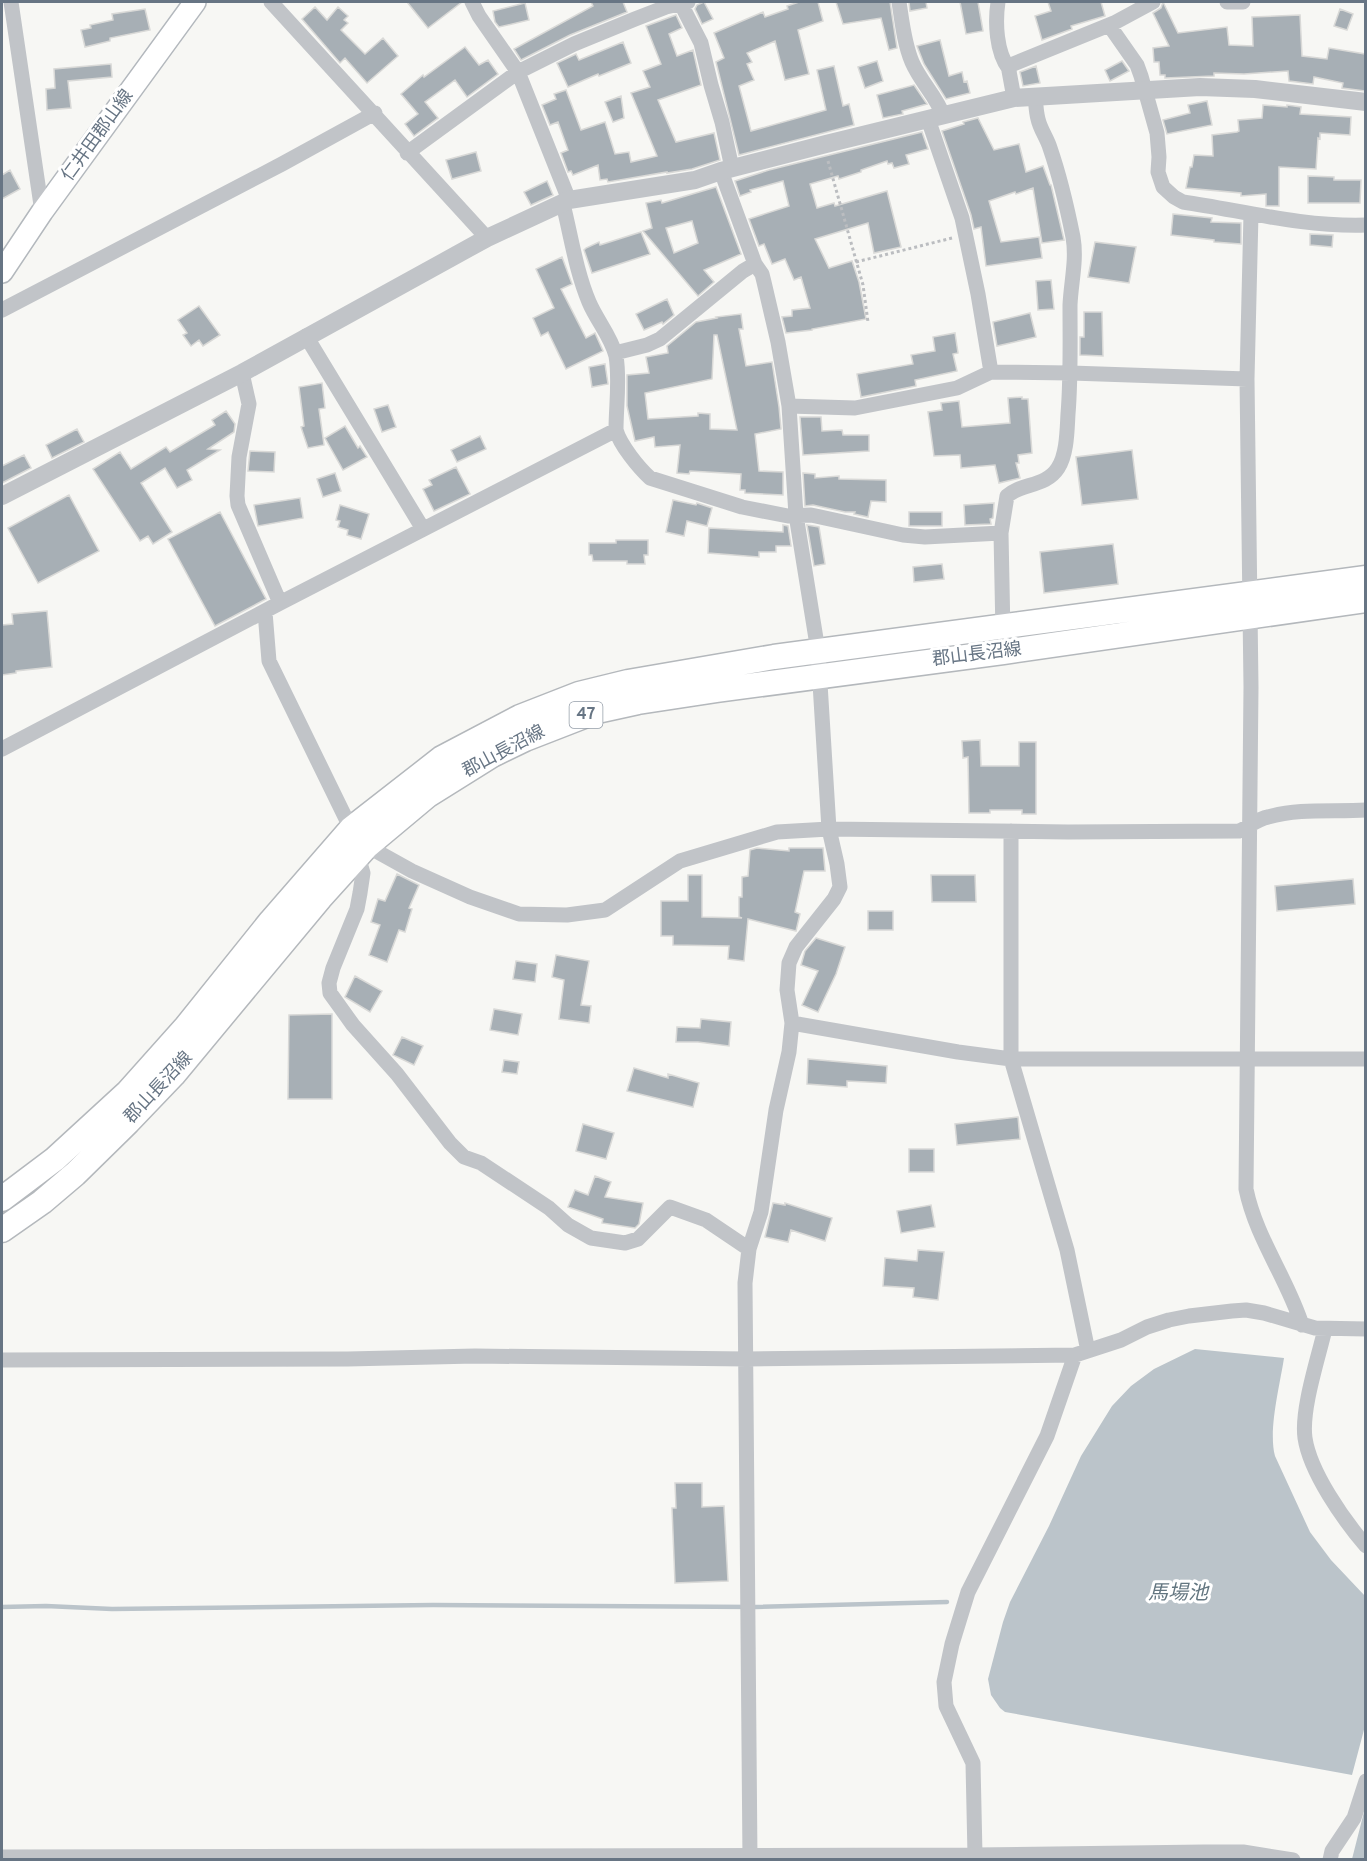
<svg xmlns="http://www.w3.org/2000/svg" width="1367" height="1861" viewBox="0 0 1367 1861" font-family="Overpass,'Noto Sans JP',sans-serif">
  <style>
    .water { fill: #bbc4ca }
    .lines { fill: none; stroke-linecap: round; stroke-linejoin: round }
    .stream { stroke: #bbc4ca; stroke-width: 4.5 }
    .building { fill: #a7afb5; stroke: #d9d9d7; stroke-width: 1.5; fill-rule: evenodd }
    .secondary-casing { stroke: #b3b8bd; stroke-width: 24 }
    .primary-casing { stroke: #b4b8bc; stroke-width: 27 }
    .path { stroke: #bbbdc0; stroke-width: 3; stroke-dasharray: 3 3; stroke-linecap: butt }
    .minor { stroke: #c1c4c8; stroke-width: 15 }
    .tertiary { stroke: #c1c4c8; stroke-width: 18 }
    .secondary { stroke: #fff; stroke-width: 21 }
    .primary { stroke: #fff; stroke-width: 24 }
    .labels { text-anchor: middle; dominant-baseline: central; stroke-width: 6; stroke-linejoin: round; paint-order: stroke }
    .shield { fill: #fff; stroke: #959ea9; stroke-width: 1.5 }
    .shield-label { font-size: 16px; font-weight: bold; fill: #677584 }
    .street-label { font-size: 18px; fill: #677584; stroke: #fff }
    .water-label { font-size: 20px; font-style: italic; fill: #637680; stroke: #fff }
  </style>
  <rect width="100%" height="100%" fill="#f7f7f4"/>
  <path class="water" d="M1195 1349 1284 1358C1280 1385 1268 1430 1275 1456L1310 1532 1331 1560 1365 1596V1726L1352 1775 1005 1712 1000 1708 991 1695 988 1679 1003 1622 1010 1602 1049 1526 1081 1456 1112 1406 1131 1386 1154 1369Z
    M1365 1808V1859H1352Z"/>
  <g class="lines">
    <path class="stream" d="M2 1607 46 1606 112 1609 433 1605 755 1607 947 1602"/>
  </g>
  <path class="building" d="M407 2H462L428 28Z
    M591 2H623L627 12 570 35 521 60 514 49 593 6Z
    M704 2 713 19 702 24 695 9 697 5Z
    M799 2H818L823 21 798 30 809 74 785 80 775 41 747 53 752 62 747 64 754 80 739 86 751 131 826 110 817 70 834 66 843 106 849 104 854 125 739 155 716 62 724 58 714 33 763 12 765 17 788 9 787 6Z
    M836 2H890L897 48 889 50 881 18 843 24Z
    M909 2H926L927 8 910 11Z
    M960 2H978L983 31 966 34Z
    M1048 2H1101L1105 16 1071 26 1072 29 1042 40 1035 16 1051 11Z
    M1163 2 1178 33 1227 27 1229 45 1253 46 1252 17 1300 15 1302 56 1327 59 1329 48 1365 54V91L1342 88 1343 83 1314 77 1313 84 1289 81 1288 71 1244 74 1214 73V76L1165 78V75H1160L1159 62H1154L1153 48 1169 46 1153 13 1161 8Z
    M525 3 529 20 499 27 495 22 493 11Z
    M315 7 327 20 338 7 348 16 344 20 348 23 341 30 365 54 383 38 398 56 367 83 345 58 340 63 302 19Z
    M145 9 150 30 110 38V41L85 47 81 30 91 28 90 25 113 20 112 14Z
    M1340 9 1353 14 1347 30 1334 26Z
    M676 15 682 28 669 34 677 56 693 50 701 85 658 100 676 142 714 133 720 160 692 169 667 173V172L608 182 607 179 600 180 598 165 573 175 571 171 568 172 561 153 568 150 558 122 550 125 542 105 556 99 554 94 566 90 581 130 605 122 615 154 629 152 631 162 657 156 631 93 650 87 643 71 661 64 646 26Z
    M940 40 949 76 962 72 964 82 967 81 970 93 946 99 924 64 917 46Z
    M623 42 631 63 599 76 598 74 568 87 557 63 576 54 579 60Z
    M465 47 479 65 488 60 498 74 467 97 455 80 425 102 438 118 414 136 405 124 418 114 401 94 423 75 424 77Z
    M877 61 883 81 865 88 858 67Z
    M1122 61 1129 71 1110 81 1105 70Z
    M111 64 112 77 68 81 71 108 47 110 46 89 55 88 54 69Z
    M1036 66 1040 83 1023 86 1020 72Z
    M914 85 927 104 902 111 903 114 883 118 877 95Z
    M621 96 624 118 613 122 605 102Z
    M1207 101 1212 125 1167 134 1163 120 1190 113 1188 105Z
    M1263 105 1287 107V105L1301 107 1300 114 1351 117 1350 135 1320 133V139L1318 138 1316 169 1279 167V206H1266V194L1241 196V193L1186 188 1190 167H1192L1194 155 1213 156 1212 135 1237 132 1239 131 1238 120 1262 118Z
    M978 118 994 150 1019 144 1026 172 1043 166 1050 185H1051L1064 240 1042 243 1033 188 1016 194 1015 192 989 201 1001 242 1039 237 1042 258 986 266 981 227 974 229 971 215 942 131 964 124 963 122Z
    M922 132 928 149 906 155 909 164 894 168 892 163 888 164 887 161 861 170V172L839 179 838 176 810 184 817 208 834 203 835 206 887 191 901 247 874 253 868 223 815 239 829 268 852 261 859 282 866 319 812 329V330L786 333 782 317 792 316V310L810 308 801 277 794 280 785 259 772 264 764 244 759 246 749 219 789 206 783 181 750 190 751 192 740 196 735 181 769 170Z
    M476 152 481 171 452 179 446 160Z
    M10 170 20 189 2 199V175Z
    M1308 176 1334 177V180H1361L1360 203H1308Z
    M547 181 553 195 531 205 524 192Z
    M716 187 741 254 704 270 714 282 698 296 643 231 652 228 646 203 661 200 662 203ZM692 221 698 243 674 253 666 228Z
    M1173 214 1212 218 1211 222 1241 223V244L1214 242V240L1171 235Z
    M641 232 650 254 592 273 584 250 586 248 599 242 600 245Z
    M1310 234 1333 235 1332 247 1310 245Z
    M1095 242 1136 247 1129 283 1088 277Z
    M562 257 572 284 561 289 586 338 595 333 603 351 566 369 548 332 541 336 533 318 554 308 536 269Z
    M1051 280 1054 309 1038 310 1036 281Z
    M667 299 674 315 663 324 662 322 644 330 636 314Z
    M199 306 220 335 203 346 199 340 191 346 183 335 187 333 178 320Z
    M1084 312H1102L1103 356 1080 355V337H1084Z
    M1030 313 1036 337 997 346 993 322Z
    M741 314 743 329H739L746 366 772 362 779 407 781 429 755 434 759 471 783 472V495L745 493V490H740L741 474 690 471 689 474 677 473 680 445 655 447 654 437 635 441 627 406V375L649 373 646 357 668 353 667 346 696 322 717 318 716 317ZM714 335H717L737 430 710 429V414L698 413V416L648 419 645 393 712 379Z
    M955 333 958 353 953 354 957 371 915 380 916 386 861 397 857 374 913 364 911 355 935 351 933 337Z
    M605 364 608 384 592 387 589 367Z
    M322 383 325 408 319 409 324 445 308 448 301 427 304 426 299 387Z
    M1022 397V399H1028L1032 453 1018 455 1019 463H1016L1020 478 999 483 995 465 961 468 960 455 934 456 928 412 942 410 941 403 959 401 962 427 1010 423 1008 398Z
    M388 405 396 427 382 432 374 409Z
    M226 411 235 424 234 432 208 449 220 450 187 470 192 480 177 488 165 468 141 483 172 532 153 544 148 536 140 541 93 469 120 452 131 469 166 447 170 452 215 425 212 420Z
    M800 417H821L822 431 842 430 843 435H869V451L803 455Z
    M345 426 358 448 360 446 367 457 343 470 325 438Z
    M77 429 84 442 52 458 46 445Z
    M480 436 486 449 457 462 451 450Z
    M1132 450 1138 499 1082 505 1076 457Z
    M250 451 275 452 274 472 248 471Z
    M24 455 31 468 2 483V466Z
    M456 467 470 494 434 511 423 489 432 485 429 480Z
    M335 473 341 491 323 497 317 479Z
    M803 473 815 474V478L839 476V479L886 480V502L871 501 868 517 854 514 855 512H845L813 505 805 506Z
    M69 495 99 551 38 583 8 528Z
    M300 498 303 518 258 526 254 505Z
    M673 500 696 505 697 503 712 508 707 526 687 521 684 536 666 532Z
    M994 503 993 518 990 519 991 524 965 525 964 505Z
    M340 505 369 514 361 539 347 535 348 530 338 527 340 521 336 520Z
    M220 512 266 599 215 626 168 539Z
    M909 512H942V526H909Z
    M783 525 788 526 791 546H776V552H759V557L708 553 709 528 783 532Z
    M807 525 819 527 825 564 814 566Z
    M616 540H648V555H644L645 564H627V561H593L592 555H589V543H616Z
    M1113 544 1118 584 1044 593 1040 552Z
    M942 564 944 579 914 582 913 567Z
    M47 611 52 667 16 671V673L2 675V625L13 624 12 614Z
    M980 740 981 766H1019V742H1036V814H1022V810H990V813H969L968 757 963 758 962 741Z
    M757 848 789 851V848H823L825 871H804L795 912 800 914 796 931 748 919 744 961 728 959 729 946 673 945V936H661V901H688V875H702V917L742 918 739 917V897H742V877L748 876 750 850Z
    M397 874 419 885 409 908 412 909 405 932 399 930 387 962 369 955 380 925 371 922 378 899 385 901Z
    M931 875H975L976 902H932Z
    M1353 879 1355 904 1277 911 1275 886Z
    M868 911H893V930H868Z
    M816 938 845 947 836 974 818 1012 802 1005 818 971 801 965 805 951Z
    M556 955 589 961 581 1005 591 1006 589 1023 559 1019 564 980 552 977Z
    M516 961 537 964 535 982 513 979Z
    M355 976 382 991 370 1012 345 997Z
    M494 1009 522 1014 518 1035 490 1030Z
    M332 1014V1099H288L289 1015Z
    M701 1019 731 1022 729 1046 698 1042H676L677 1027 700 1028Z
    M402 1037 423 1046 414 1065 393 1055Z
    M808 1059 887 1066 886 1083 847 1081V1087L807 1084Z
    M504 1060 519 1062 517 1074 502 1072Z
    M634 1068 668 1078V1074L699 1083 693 1107 627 1091Z
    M1018 1117 1020 1139 957 1145 955 1124Z
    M583 1124 614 1133 606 1159 576 1151Z
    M909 1149H934V1172H909Z
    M595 1176 611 1182 605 1197 643 1203 639 1224 635 1228 602 1223 603 1219 568 1207 575 1190 588 1195Z
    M773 1203 785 1205V1203L832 1218 825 1241 791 1230 788 1242 765 1237Z
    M931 1205 935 1227 901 1233 897 1211Z
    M918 1250 944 1252 938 1300 913 1297 914 1288 883 1286 885 1258 917 1261Z
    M675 1483H702V1507L724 1506 728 1581 675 1583 672 1508H676Z"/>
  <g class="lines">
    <g class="secondary-casing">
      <path id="secondary" d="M2 272 42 212 195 2"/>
    </g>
    <g class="primary-casing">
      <path id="primary" d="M2 1199 55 1159 128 1092 186 1027 271 921 351 829 442 758 520 717 579 694 628 682 774 657 1366 578
        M2 1230 42 1202 75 1174 128 1122 173 1075 320 898 367 846 428 795 492 755 525 739 597 711 638 702 717 690 1003 652 1366 600"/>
    </g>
    <path class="path" d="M828 161 863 285 868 322
      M856 262 952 238"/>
    <path class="minor" d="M11 2 42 212
      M271 2 487 238
      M472 2 479 16 518 72 569 200
      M680 2 701 43 711 85 722 122 732 168
      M899 2C902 21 904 43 912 62 920 81 936 96 943 115
      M998 2C995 22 996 52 1009 69
      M1227 2H1243
      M1109 25 1137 65 1141 76 1157 133 1159 157 1158 172 1163 187 1174 197 1183 202C1244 211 1303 227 1366 225
      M1014 98 1009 71 1011 65 1114 23 1153 2
      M928 119 962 218 978 294 991 372
      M407 153 518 72 574 44 635 19 666 7 688 2
      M721 171 755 264 762 274 764 282 778 342 789 406 796 515 818 651 829 829 837 864 840 887 834 899 796 947 789 963 787 990 792 1023 789 1052 776 1110 761 1212 749 1249 745 1283 750 1860
      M563 204C571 236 576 271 589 302 597 321 611 336 616 356 620 380 616 406 616 430 620 445 639 468 650 478L742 507 788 516 811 515 903 535 925 537 1001 533 1007 496C1021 483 1046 487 1058 468 1067 454 1067 431 1068 414 1071 378 1070 342 1070 305 1071 282 1077 260 1073 237 1067 207 1060 177 1050 148 1047 138 1040 129 1038 119 1036 112 1036 104 1035 96
      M1251 214 1247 379 1251 687 1246 1189C1256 1238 1287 1278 1302 1325
      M2 310 282 164 375 113
      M306 336 423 529
      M615 353 647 345 660 339 743 271 755 264
      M242 373 249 404 239 457 237 496 238 505 280 603
      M789 406 855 408 957 388 991 372 1071 373 1247 379
      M1001 533 1003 634
      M265 612 269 661 351 829 367 846 412 871 470 897 519 914 567 915 605 910 680 861 777 832 829 829 1068 832 1239 831C1249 827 1257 819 1268 817 1300 808 1333 812 1366 810
      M2 749 280 603 616 430
      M1011 831V1059L1067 1250 1088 1351
      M358 856 363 873 360 893 357 909 333 968 329 983 330 993 353 1025 397 1074 450 1143 464 1157 481 1163 549 1208 568 1225 591 1238 625 1243 638 1239 670 1207 706 1220 749 1249
      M792 1023 958 1052 1011 1059H1366
      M1325 1329C1318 1359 1301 1410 1305 1438 1310 1472 1343 1519 1366 1546
      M2 1360 348 1359 475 1356 747 1359 1075 1355 1121 1340 1147 1327 1169 1320 1189 1316 1232 1311 1246 1310 1264 1313 1315 1328 1366 1329
      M975 1855 973 1763 946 1706 944 1682 952 1644 968 1592 1047 1436 1075 1355
      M2 1857 975 1855 1204 1852H1243L1293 1860
      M1330 1860 1332 1851 1354 1818 1366 1781"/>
    <path class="tertiary" d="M2 496 242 373 487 238 569 200 695 180 721 171 826 144 1014 98 1200 87 1255 89 1366 102"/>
    <use href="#secondary" class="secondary"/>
    <use href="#primary" class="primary"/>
  </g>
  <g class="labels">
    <rect class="shield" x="569.5" y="702" width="33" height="26" rx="4.5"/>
    <g class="shield-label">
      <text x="586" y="715">47</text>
    </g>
    <g class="street-label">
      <text transform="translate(98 136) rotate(-54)">仁井田郡山線</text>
      <text transform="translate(977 655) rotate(-7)">郡山長沼線</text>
      <text transform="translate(504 752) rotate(-28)">郡山長沼線</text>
      <text transform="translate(159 1088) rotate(-47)">郡山長沼線</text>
    </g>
    <g class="water-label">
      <text x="1178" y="1594">馬場池</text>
    </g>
  </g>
  <rect width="1367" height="1861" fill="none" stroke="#677584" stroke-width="6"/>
</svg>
